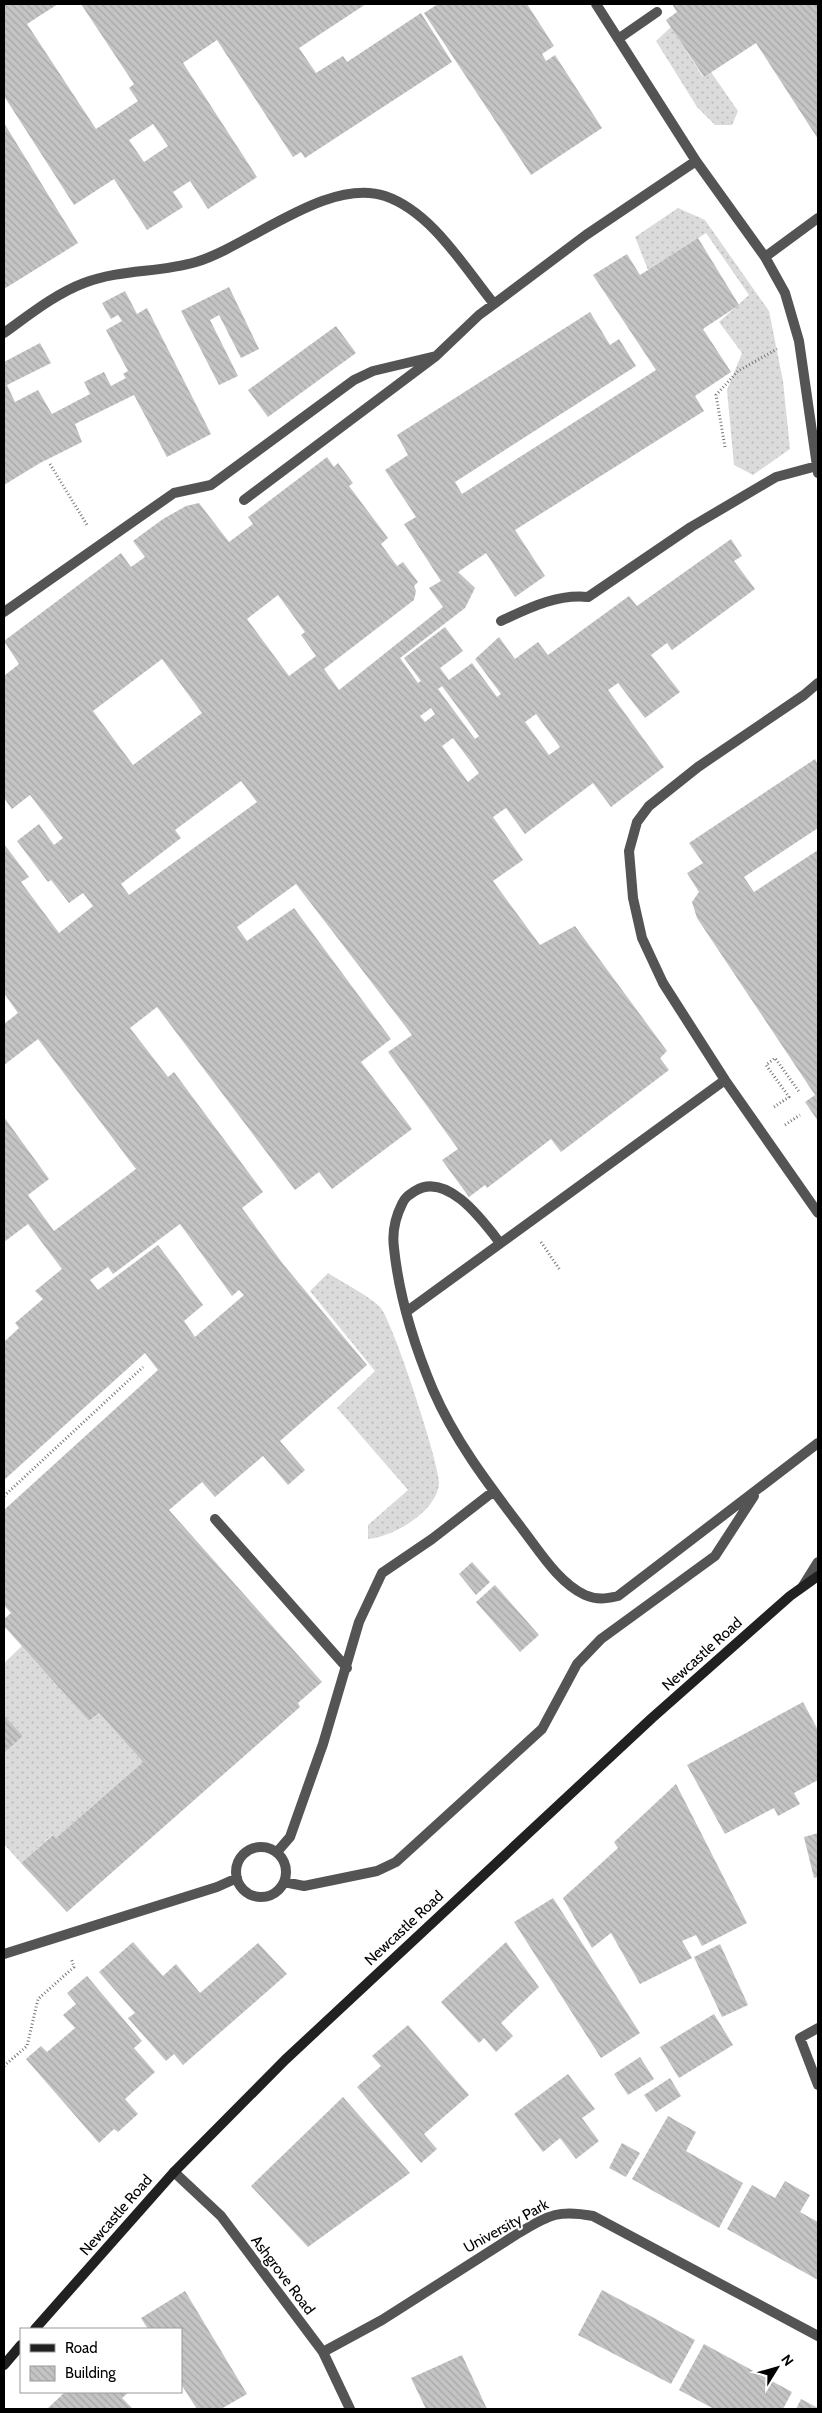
<svg xmlns="http://www.w3.org/2000/svg" width="822" height="2413" viewBox="0 0 822 2413" font-family="Cabin,sans-serif">
  <style>
    .grass { fill: url(#grass-dots) }
    .building { fill: url(#building-back-hatch); fill-rule: evenodd }
    .lines { fill: none; stroke-linecap: round; stroke-linejoin: round }
    .path { stroke: #767676; stroke-width: 3; stroke-dasharray: 1 2.5; stroke-linecap: butt }
    .service { stroke: #545454; stroke-width: 10 }
    .minor { stroke: #545454; stroke-width: 10 }
    .secondary { stroke: #212121; stroke-width: 10 }
    .labels { text-anchor: middle; dominant-baseline: central; stroke-width: 4; stroke-linejoin: round; paint-order: stroke }
    .street-label { font-size: 15px; fill: #000; stroke: #fff }
  </style>
  <defs>
    <pattern id="grass-dots" width="8" height="8" patternUnits="userSpaceOnUse" patternTransform="scale(1.25)"><rect width="8" height="8" fill="#dbdbdb"/><path d="M2 2h.1M6 6h.1" fill="none" stroke="#bababa" stroke-width="1.8" stroke-linecap="round"/></pattern>
    <pattern id="building-back-hatch" width="6" height="6" patternUnits="userSpaceOnUse" patternTransform="scale(1.25)"><rect width="6" height="6" fill="#c4c4c4"/><path d="M-1 5l2 2M0 0l6 6M5-1l2 2" fill="none" stroke="#a7a7a7"/></pattern>
  </defs>
  <rect width="100%" height="100%" fill="#fff"/>
  <path class="grass" d="M671 27 703 77 711 72 738 111 732 125H715L697 107 656 41Z
    M678 208 705 220 769 311 783 381 790 449 753 475 734 465 727 390 742 353 719 322 749 295 706 233 648 270 635 237Z
    M328 1273C342 1282 369 1296 380 1307 392 1319 440 1465 439 1483 437 1512 393 1537 368 1539V1525L408 1490 337 1408 375 1371 310 1291Z
    M22 1646 89 1721 99 1713 143 1762 56 1838 52 1835 21 1863 4 1844V1753L23 1736 4 1715V1663Z"/>
  <path class="building" d="M4 4H58L27 24 96 129 138 101 129 88 134 84 81 4H366L299 48 316 73 343 56 347 62 421 13 452 62 305 158 301 152 293 157 217 40 183 63 257 177 208 209 190 181 173 192 183 207 147 230 114 179 74 205 4 96ZM153 124 168 146 144 162 129 140Z
    M438 4H527L554 46 542 54 546 61 555 55 602 128 531 175 424 13Z
    M672 4H818V139L756 43 704 77 666 20 677 12Z
    M4 123 78 243 4 289Z
    M698 238 739 305 703 329 731 372 695 396 704 411 515 530 545 576 515 597 486 553 458 572 475 588 465 608 400 658 418 683 421 681 404 658 445 627 463 651 440 668 449 680 472 663 497 697 501 694 475 659 499 637 515 659 538 642 548 655 629 596 637 606 731 539 742 556 734 561 755 589 672 650 667 643 651 655 680 692 645 718 618 683 608 690 664 767 611 807 593 783 525 834 506 808 493 817 523 860 493 881 540 945 575 926 667 1051 660 1058 669 1070 561 1152 551 1139 487 1188 485 1185 469 1197 442 1160 458 1149 388 1052 412 1035 296 884 237 927 247 941 294 908 391 1039 361 1062 412 1129 332 1189 319 1172 295 1190 157 1007 130 1028 168 1077 174 1072 263 1192 242 1208 283 1264 367 1365 280 1441 305 1470 288 1485 263 1456 215 1497 202 1482 169 1510 322 1682 298 1703 300 1707 67 1912 21 1863 53 1835 56 1838 143 1762 99 1713 89 1721 4 1626V1619L11 1613 4 1605V1510L158 1370 145 1353 4 1480V1342L19 1328 15 1323 43 1299 35 1291 62 1269 28 1224 4 1242V1117L49 1179 28 1195 54 1231 136 1169 38 1039 4 1065V1024L18 1013 4 993V844L29 877 21 882 59 933 93 906 83 893 69 903 51 880 48 882 17 841 39 824 54 845 63 838 30 795 12 809 4 798V676L19 664 4 641 121 553 131 567 145 557 133 541 163 519 186 506 199 503 229 542 253 524 248 517 327 457 334 467 338 463 353 483 349 486 388 538 381 544 397 566 403 562 418 582 414 586 416 591 414 600 324 669 339 690 443 607 429 588 441 581 404 524 416 517 385 470 408 455 397 435 590 312 610 345 619 339 636 366 455 482 462 494 656 370 593 275 627 254 640 275ZM278 595 305 632 301 635 316 656 289 676 247 619ZM162 659 202 713 133 765 93 711ZM442 686 479 736 475 739 438 689ZM431 708 435 714 425 722 420 716ZM536 714 560 747 549 755 525 722ZM453 738 479 773 468 782 442 746ZM241 781 257 802 129 895 121 884 181 838 175 830ZM180 1224 232 1296 239 1290 244 1295 195 1337 184 1321 203 1305 158 1245 98 1290 90 1280 108 1267 113 1274Z
    M229 287 259 349 241 358 219 315 210 320 238 376 219 385 181 311Z
    M125 291 137 314 147 308 211 434 167 457 134 395 75 424 82 442 40 463 4 485V362L40 343 51 363 7 385 15 402 38 390 52 414 90 394 84 382 104 372 111 386 126 378 123 374 128 371 106 330 122 321 118 315 111 319 102 303Z
    M336 326 356 353 268 417 248 390Z
    M815 759 818 765V828L744 877 754 892 818 850V1121L805 1102 815 1095 697 918 692 902 699 892 687 873 703 863 689 843Z
    M472 1562 490 1582 476 1595 459 1574Z
    M495 1585 539 1635 520 1652 476 1602Z
    M803 1702 818 1730V1780L794 1793 800 1804 778 1816 774 1808 725 1834 687 1765Z
    M4 1715 23 1736 4 1753Z
    M676 1784 747 1923 702 1946 696 1935 682 1941 692 1958 640 1984 611 1933 592 1948 563 1898 618 1848 614 1842Z
    M818 1833V1877L814 1878 804 1837Z
    M553 1898 640 2033 601 2058 514 1922Z
    M133 1942 163 1976 176 1964 200 1993 258 1943 287 1974 183 2065 174 2054 166 2061 128 2018 135 2013 99 1972Z
    M506 1942 539 1987 501 2023 513 2036 496 2052 484 2038 479 2043 441 2002Z
    M720 1944 748 2005 722 2017 694 1957Z
    M87 1976 142 2041 134 2048 155 2072 125 2099 138 2114 118 2132 114 2129 99 2143 26 2059 41 2046 47 2052 75 2028 63 2015 76 2004 67 1993Z
    M714 2014 733 2045 679 2078 660 2047Z
    M408 2025 469 2095 424 2134 437 2149 421 2163 357 2087 381 2066 372 2056Z
    M640 2057 654 2079 628 2095 614 2074Z
    M568 2074 595 2109 582 2118 599 2141 576 2159 560 2138 543 2152 514 2114Z
    M670 2078 681 2096 656 2112 644 2095Z
    M343 2097 410 2173 308 2247 251 2186Z
    M668 2116 696 2132 686 2151 743 2183 719 2228 632 2179Z
    M622 2143 640 2153 626 2177 609 2168Z
    M785 2181 810 2195 800 2212 818 2222V2280L727 2229 752 2185 775 2198Z
    M602 2290 695 2340 671 2384 578 2335Z
    M185 2291 247 2394 221 2409H197L181 2384V2329H148L141 2318Z
    M704 2344 792 2392 783 2409H714L679 2390Z
    M462 2355 487 2409H426L411 2378Z
    M65 2392H129L122 2398 133 2409H47Z
    M801 2399 818 2408V2409H796Z"/>
  <g class="lines">
    <path class="path" d="M725 447 716 395 738 371 777 349
      M50 464 87 525
      M774 1107 789 1097 766 1065 775 1058 800 1093
      M785 1125 800 1115
      M541 1242 560 1270
      M4 1496 143 1367
      M4 2066 27 2046 38 1999 74 1967 71 1958"/>
    <path class="service" d="M596 4 696 161 765 257 785 293 799 341 818 473
      M618 39 657 12
      M765 257 818 218
      M4 333C29 315 55 294 84 283 120 269 159 273 196 262 251 245 327 177 385 196 432 212 464 267 494 304L586 235 696 161
      M244 500 436 356 479 315 494 304
      M4 612 174 493 211 485 354 380 373 371 436 356
      M501 621C529 608 556 594 588 597L691 527 776 477 817 466
      M818 683 804 695 698 767 649 806 637 822 629 851 633 898 642 938 663 983 725 1080 818 1213
      M500 1243C483 1221 447 1171 415 1191 409 1195 405 1197 402 1204 395 1218 392 1233 394 1248 399 1296 414 1345 433 1390 455 1441 489 1485 523 1530 540 1552 559 1583 585 1595 597 1600 605 1599 618 1596L818 1443
      M406 1312 725 1080
      M215 1519 347 1668
      M803 1586 818 1562
      M236 1872a25 25 0 1 1 50 0a25 25 0 1 1-50 0Z
      M277 1852 290 1837 323 1744 359 1622 382 1573 432 1539 494 1491
      M284 1882 304 1886 377 1871 396 1862 542 1729 577 1664 601 1639 715 1556 754 1496
      M4 1954 217 1887 237 1878
      M818 2028 800 2038 818 2085"/>
    <path class="minor" d="M174 2172 221 2216 323 2352 350 2409
      M323 2352 382 2320 517 2234C548 2216 556 2209 593 2216L818 2336"/>
    <path class="secondary" d="M35 2329 174 2172 285 2060 652 1718 790 1596 818 1576
      M4 2365 21 2345"/>
  </g>
  <g class="labels">
    <g class="street-label">
      <text transform="translate(702 1654) rotate(-42)">Newcastle Road</text>
      <text transform="translate(404 1928) rotate(-43)">Newcastle Road</text>
      <text transform="translate(116 2215) rotate(-49)">Newcastle Road</text>
      <text transform="translate(506 2226) rotate(-29)">University Park</text>
      <text transform="translate(283 2275) rotate(53)">Ashgrove Road</text>
    </g>
  </g>
  <rect width="822" height="2413" fill="none" stroke="#000000" stroke-width="10"/>
  <rect x="20" y="2328" width="162" height="65" fill="#ffffff" stroke="#999999"/>
  <rect x="30" y="2344" width="25" height="8" fill="#212121" stroke="#999999"/>
  <text x="65" y="2353" font-size="15" fill="#000000">Road</text>
  <rect x="30" y="2366" width="25" height="15" fill="url(#building-back-hatch)" stroke="#999999"/>
  <text x="65" y="2378" font-size="15" fill="#000000">Building</text>
  <g transform="translate(777 2368) rotate(53)" stroke="#ffffff" stroke-width="4" paint-order="stroke">
  <path d="M0-4L9 19L0 12L-9 19Z" fill="#000000"/>
  <text y="-8" font-size="14" font-weight="bold" text-anchor="middle" fill="#000000">N</text>
  </g>
</svg>
